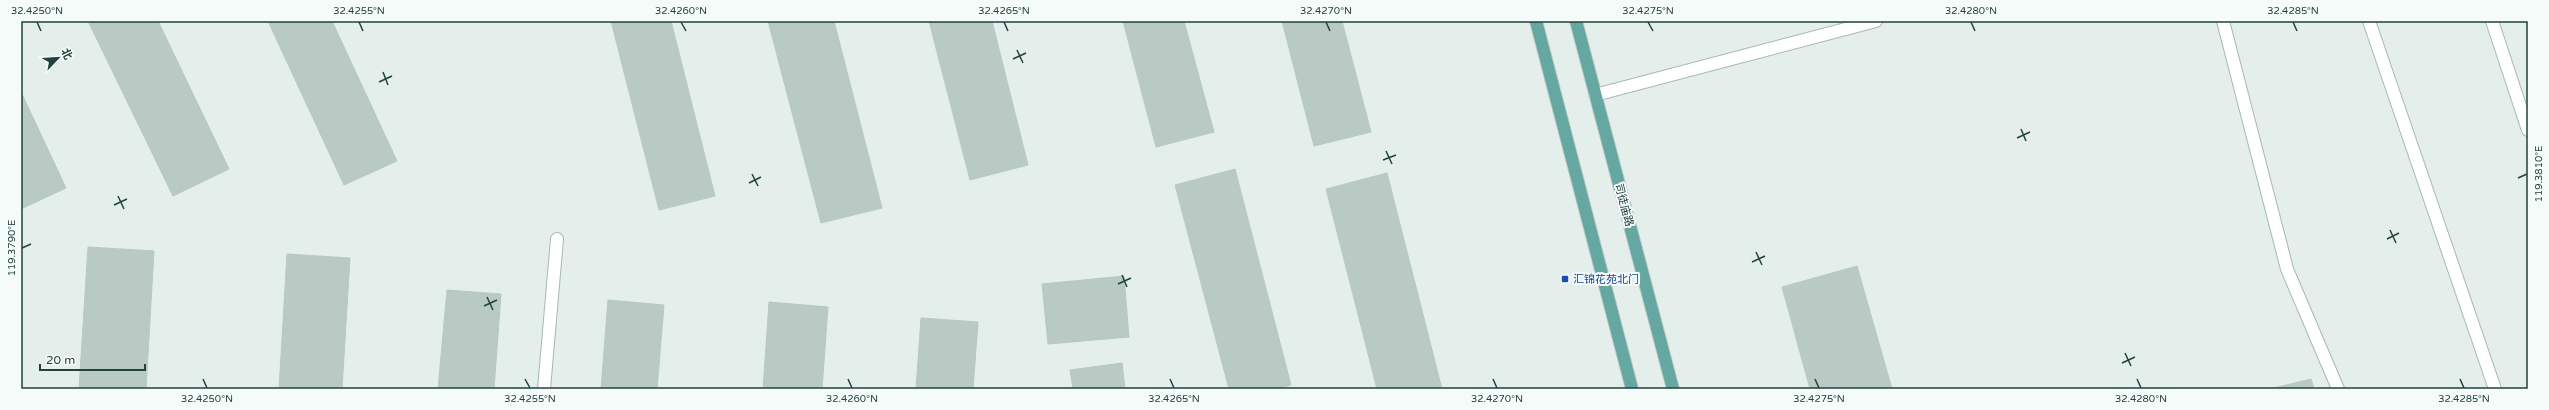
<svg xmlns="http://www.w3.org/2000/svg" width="2549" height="410" viewBox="0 0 2549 410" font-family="'Varela Round','Noto Sans SC',sans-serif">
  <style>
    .building { fill: #b9cac5; stroke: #b6c9c4 }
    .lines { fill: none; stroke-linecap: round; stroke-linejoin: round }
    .minor-casing { stroke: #a6b8b5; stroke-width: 14 }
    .major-casing { stroke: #c1cac9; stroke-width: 14 }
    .minor { stroke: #fff; stroke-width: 12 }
    .major { stroke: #65a8a1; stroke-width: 12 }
    .ticks { fill: none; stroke: #21423f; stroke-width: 1.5 }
    .transit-dot { fill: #1a4fb4; stroke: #f5fbf9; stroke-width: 1.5 }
    .labels { text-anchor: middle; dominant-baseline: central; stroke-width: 4; stroke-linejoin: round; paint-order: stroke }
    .street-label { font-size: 11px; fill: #21423f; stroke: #f5fbf9 }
    .transit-label { font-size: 11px; fill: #164399; stroke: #f5fbf9; text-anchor: start }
    .neatline { fill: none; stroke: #21423f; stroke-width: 1.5 }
    .ticks-label { font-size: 10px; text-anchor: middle; fill: #21423f }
  </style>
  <rect width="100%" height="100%" fill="#e4efec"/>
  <path class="building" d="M88 21H158L229 169 173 196Z
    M268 21H332L397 161 344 185Z
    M611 21H671L715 196 659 210Z
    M768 21H834L882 208 821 223Z
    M929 21H992L1028 165 970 180Z
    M1123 21H1184L1214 132 1156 147Z
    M1282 21H1342L1371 132 1314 146Z
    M21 92 66 188 21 209Z
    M1235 169 1291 385 1278 389H1229L1175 185Z
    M1387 173 1442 389H1377L1326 189Z
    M88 247 154 251 146 389H79Z
    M287 254 350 258 342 389H279Z
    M1857 266 1892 389H1810L1782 287Z
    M1124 276 1129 337 1048 344 1042 284Z
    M447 290 501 294 494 389H438Z
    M608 300 664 305 657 389H601Z
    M769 302 828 307 822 389H763Z
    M921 318 978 322 973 389H916Z
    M1122 363 1125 389H1073L1070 370Z
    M2311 379 2314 389H2270Z"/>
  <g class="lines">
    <g class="minor-casing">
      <path id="minor" d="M2223 21 2287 269 2338 389
        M2369 21 2495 389
        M2492 21 2528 130
        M1595 95 1876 21
        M544 389 557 239"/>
    </g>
    <g class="major-casing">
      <path id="major" d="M1536 21 1632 389
        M1576 21 1673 389"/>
    </g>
    <use href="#minor" class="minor"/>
    <use href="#major" class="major"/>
  </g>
  <path class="ticks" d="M37 22 41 31M359 22 363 31M681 22 686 31M1004 22 1008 31M1326 22 1330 31M1648 22 1653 31M1971 22 1975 31M2293 22 2297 31M1017 50 1023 63M1013 59 1026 53M383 72 388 85M379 82 392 76M2021 129 2026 141M2017 138 2030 132M1386 151 1392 164M1383 160 1396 155M752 174 758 186M2518 178 2527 174M749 183 761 177M118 196 124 209M114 205 127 199M2390 230 2396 243M2387 239 2399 233M22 248 31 244M1756 252 1762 265M1752 262 1765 256M1122 275 1127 287M1118 284 1131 278M487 297 493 310M484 306 497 300M2125 353 2131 366M2122 363 2135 357M203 379 207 388M525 379 530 388M848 379 852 388M1170 379 1174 388M1493 379 1497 388M1815 379 1819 388M2137 379 2141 388M2460 379 2464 388"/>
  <rect class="transit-dot" x="1561" y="275" width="8" height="8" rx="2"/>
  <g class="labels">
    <g class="street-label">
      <text transform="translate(1624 205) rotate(75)">司徒庙路</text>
    </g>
    <g class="transit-label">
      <text x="1573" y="279">汇锦花苑北门</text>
    </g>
  </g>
  <rect width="2549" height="410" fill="none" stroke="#f5fbf9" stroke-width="44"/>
  <g transform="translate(58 58) rotate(65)" stroke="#f5fbf9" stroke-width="3" paint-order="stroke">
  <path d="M0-3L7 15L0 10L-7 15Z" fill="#21423f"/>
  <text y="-6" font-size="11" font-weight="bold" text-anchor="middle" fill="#21423f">北</text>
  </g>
  <path d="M40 364v6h105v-6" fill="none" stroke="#21423f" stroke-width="2"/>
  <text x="46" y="364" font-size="12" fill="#21423f" stroke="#f5fbf9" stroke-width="3" paint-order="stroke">20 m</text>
  <rect x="22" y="22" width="2505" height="366" class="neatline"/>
  <g class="ticks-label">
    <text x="37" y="14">32.4250°N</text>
    <text x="359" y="14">32.4255°N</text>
    <text x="681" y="14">32.4260°N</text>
    <text x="1004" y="14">32.4265°N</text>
    <text x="1326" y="14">32.4270°N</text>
    <text x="1648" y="14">32.4275°N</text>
    <text x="1971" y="14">32.4280°N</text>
    <text x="2293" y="14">32.4285°N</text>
    <text transform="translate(2538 174) rotate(-90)" y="4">119.3810°E</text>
    <text transform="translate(11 248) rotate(-90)" y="4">119.3790°E</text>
    <text x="207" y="402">32.4250°N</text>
    <text x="530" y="402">32.4255°N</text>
    <text x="852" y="402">32.4260°N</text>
    <text x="1174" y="402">32.4265°N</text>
    <text x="1497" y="402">32.4270°N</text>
    <text x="1819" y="402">32.4275°N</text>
    <text x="2141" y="402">32.4280°N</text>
    <text x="2464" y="402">32.4285°N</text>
  </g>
</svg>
